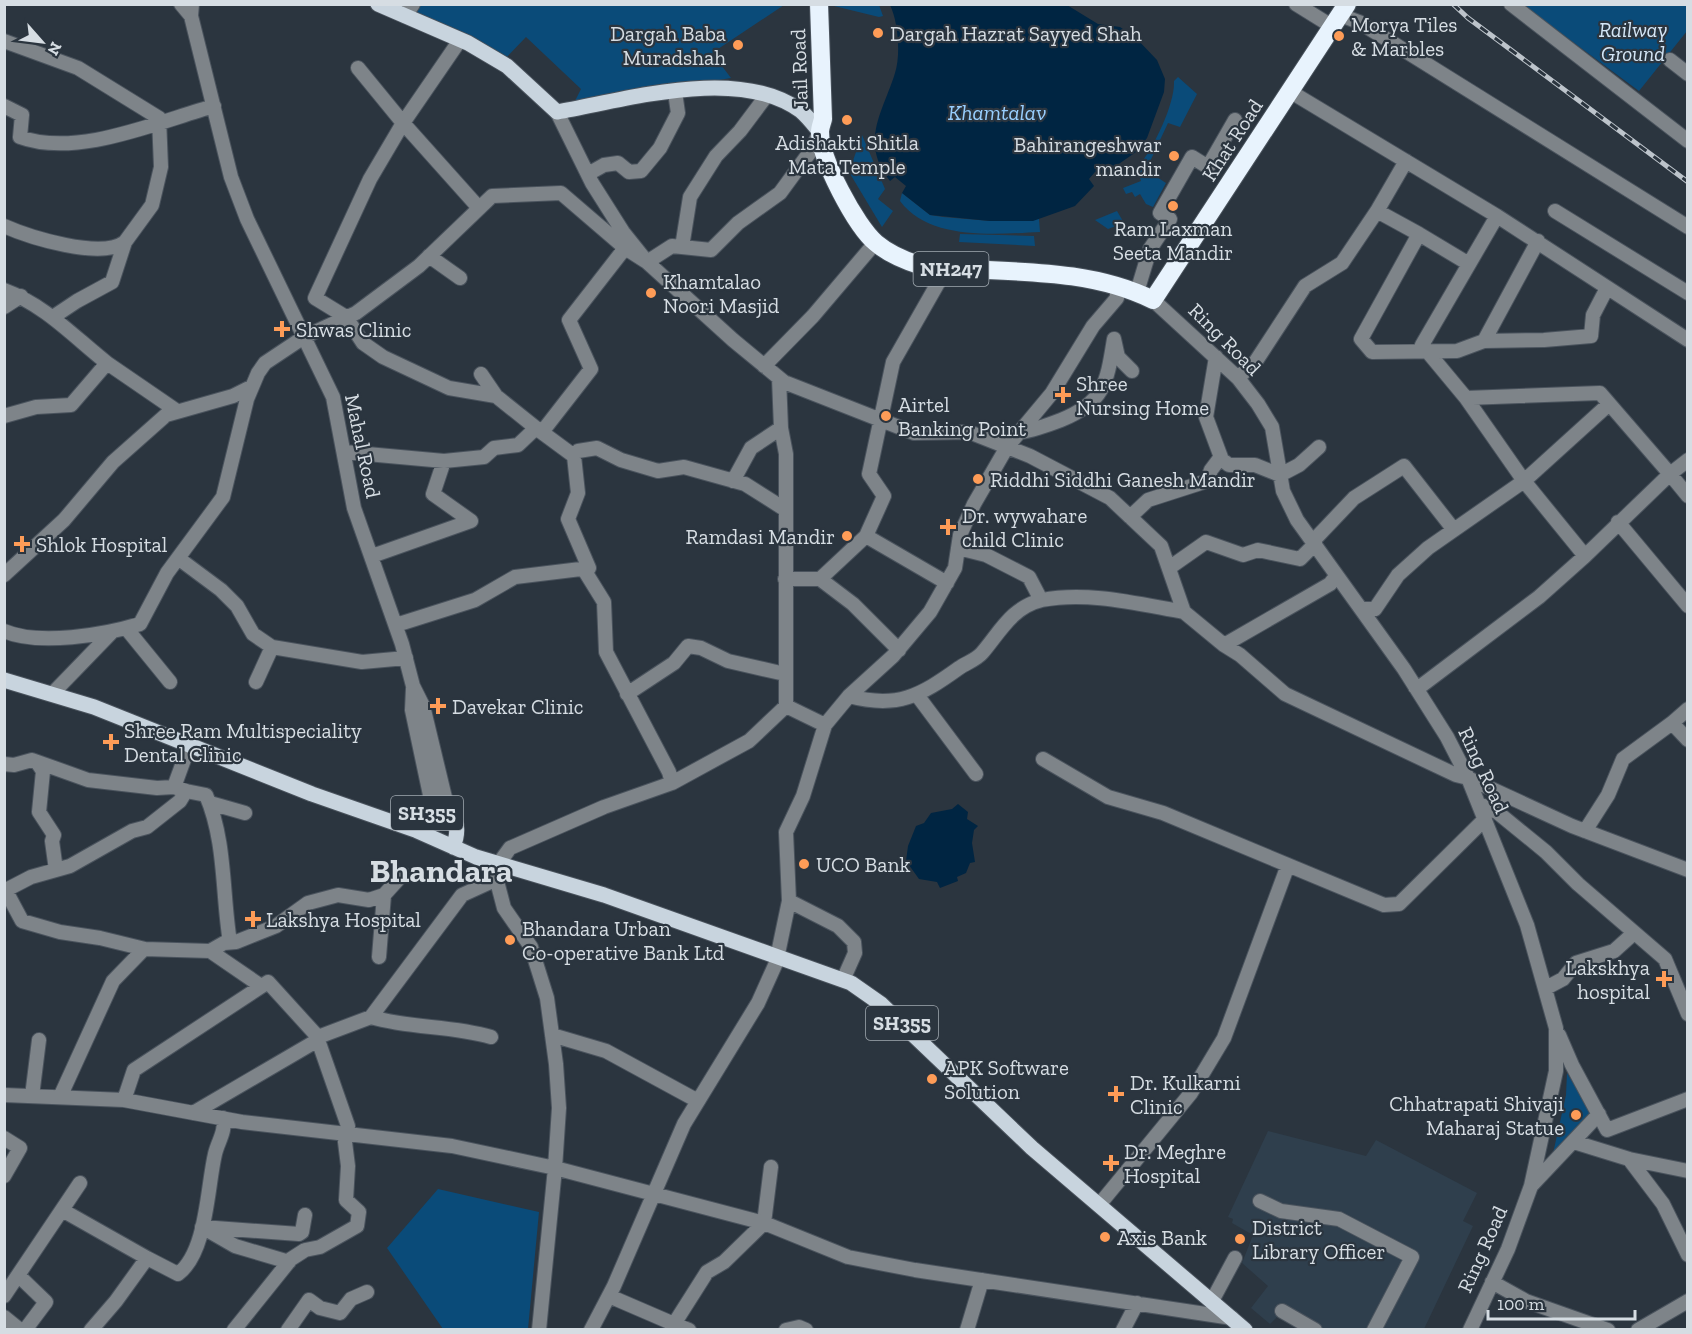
<svg xmlns="http://www.w3.org/2000/svg" width="1692" height="1334" viewBox="0 0 1692 1334" font-family="'Zilla Slab',serif">
  <style>
    .built { fill: #2f3f4d }
    .green { fill: #0a4b79 }
    .water { fill: #002542 }
    .lines { fill: none; stroke-linecap: round; stroke-linejoin: round }
    .minor-casing { stroke: #4a535d; stroke-width: 16 }
    .major-casing { stroke: #4a535d; stroke-width: 17 }
    .highway-casing { stroke: #4a535d; stroke-width: 20 }
    .minor { stroke: #7e8489; stroke-width: 14 }
    .major { stroke: #c8d4de; stroke-width: 15 }
    .highway { stroke: #e8f3fd; stroke-width: 18 }
    .rail-casing { stroke: #bdc4cb; stroke-width: 5 }
    .rail { stroke: #2b353f; stroke-width: 3; stroke-dasharray: 9; stroke-linecap: butt }
    .poi-dot { fill: #fe9c57; stroke: #2b353f; stroke-width: 2 }
    .labels { text-anchor: middle; dominant-baseline: central; stroke-width: 4.5; stroke-linejoin: round; paint-order: stroke }
    .shield { fill: #2b353f; stroke: #a3abb2; stroke-width: 1.5 }
    .shield-label { font-size: 20px; font-weight: bold; fill: #d6dde3 }
    .poi-label { font-size: 21px; fill: #d6dde3; stroke: #2b353f; text-anchor: start }
    .park-label { font-size: 21px; font-style: italic; fill: #d4e6f6; stroke: #2b353f }
    .street-label { font-size: 21px; fill: #d6dde3; stroke: #2b353f }
    .water-label { font-size: 22px; font-style: italic; fill: #98cefe; stroke: #2b353f }
    .town-label { font-size: 33px; font-weight: bold; fill: #d6dde3; stroke: #2b353f }
  </style>
  <rect width="100%" height="100%" fill="#2b353f"/>
  <path class="built" d="M1268 1131 1366 1156 1376 1140 1477 1193 1463 1221 1473 1226 1424 1329H1312L1280 1314 1270 1324 1251 1308 1268 1286 1242 1263 1253 1235 1232 1223 1233 1219 1228 1217Z"/>
  <path class="green" d="M395 5H784L712 53 731 78 573 105 581 89 526 37 504 60Z
    M830 5H879L883 16 879 17Z
    M1523 5H1687V31L1639 91Z
    M1178 77 1197 94 1180 127 1168 123 1146 170 1166 183 1153 207 1146 204 1140 194 1135 197 1132 192 1126 194 1123 188 1141 181 1138 173 1145 167 1141 163C1155 145 1175 103 1174 81Z
    M862 135 885 189 878 199 893 211 882 227 849 172Z
    M902 193 930 215 943 217 990 221 1039 219 1040 232C995 234 930 241 900 201Z
    M1117 211 1124 223 1108 229 1095 220Z
    M960 234 1034 236 1035 246 959 242Z
    M1567 1073 1592 1114 1552 1158 1566 1095Z
    M438 1189 539 1212 528 1329H443L387 1248Z"/>
  <path class="water" d="M890 5H1067L1098 24 1120 27 1136 38 1157 60 1165 79 1164 92 1147 138 1136 152 1103 175 1095 172 1089 179 1094 186 1075 206 1033 221H990L930 215 902 193 906 186 895 177 890 181C859 142 883 112 895 73 901 55 898 21 890 5Z
    M958 804 968 812 967 819 978 826 974 830 972 843 975 862 970 863 966 873 957 877 958 881 940 888 937 882 919 879 906 861 908 846 916 826 924 823 931 813 952 809Z"/>
  <g class="lines">
    <g class="minor-casing">
      <path id="minor" d="M181 4 191 16
        M192 4 191 16 231 177 247 219 333 397 354 508 402 644 413 686 423 706 448 810
        M1296 4 1333 27
        M1511 4 1688 141
        M1340 15 1359 22 1688 227
        M405 16 413 4
        M460 40 403 123 370 179 315 298 346 317 363 343 383 357 449 388 496 396
        M4 41 78 68 159 118 161 167 152 205 125 242 112 282 77 301 53 317
        M1670 60 1688 74
        M358 68 403 123 479 208
        M1291 92 1497 216 1688 340
        M4 106 22 115 20 137C77 158 157 122 214 106
        M557 112 592 183 623 232 647 262 672 246 711 250 738 223 780 193 810 152 820 132
        M1406 161 1377 211 1419 234 1361 339 1372 352 1457 351 1484 341 1544 340 1591 336 1593 315 1607 288
        M588 174 604 165 618 163 629 172 641 171 660 148 678 113 675 92
        M1555 211 1688 293
        M4 226C29 237 101 260 125 242
        M1419 234 1469 264
        M682 247 690 197 716 156 740 131 767 95
        M429 256 460 278
        M4 290C45 305 74 337 107 363
        M1137 292 1150 249 1170 219 1160 213 1192 157 1208 167 1235 120
        M1153 300 1238 378 1258 404 1272 427 1283 491 1297 520 1404 669 1447 737 1468 778 1527 925 1556 1028V1071L1531 1186 1508 1249 1470 1330
        M4 307 21 296
        M1484 341 1538 241
        M1216 357 1206 417 1222 460
        M764 366 813 316 875 243
        M481 374 496 396 536 428
        M779 378 781 428
        M1238 378 1256 361 1305 286 1342 263 1377 211
        M1600 393 1670 474 1585 556 1524 481 1466 398Z
        M1466 398 1422 345 1497 216
        M4 416 36 407 71 405 107 363 177 411
        M542 432 591 369 569 320 625 248
        M1021 432C1035 430 1048 425 1061 420 1105 402 1107 382 1114 339L1118 357 1132 371
        M345 452 444 461 484 457 494 448 518 445 536 428 574 456 578 493 568 519 589 568 515 577 475 600 396 625
        M574 456 578 451 597 448 621 460 658 471 684 467 745 484 786 510V706
        M1688 460 1670 474 1688 496
        M733 481 751 448 781 428 786 454V510
        M1130 517 1148 500 1207 481 1211 470 1220 458 1229 465H1255L1280 475 1299 465 1319 447
        M1618 522 1688 606
        M866 536 884 496 869 474 893 362 946 269
        M958 548 986 555 1029 577 1041 600
        M372 556 471 521 433 494 444 461
        M178 558 221 590 237 606 253 634 272 647 362 662 406 658
        M589 568 586 573 604 602 606 652 669 772 672 783
        M1169 568 1206 542 1243 555 1258 550 1300 559 1314 545 1316 538 1354 498 1404 466 1454 530
        M4 575 64 520 113 462 166 415 233 396 251 387
        M785 579H820L853 604 899 650
        M820 579 866 536 947 583
        M1361 609H1375L1398 575 1428 548 1524 481 1609 404
        M126 628 170 682
        M4 631C39 646 104 635 140 624L167 573 223 497 247 399 258 373 265 363 304 337 356 313 419 266 492 196 561 193 625 248 647 262 733 340 784 382 914 433 969 432 1030 456 1110 498 1161 546 1184 612 1224 645 1240 655 1285 694 1456 775 1468 778 1572 826 1688 870
        M1224 645 1330 584 1336 576
        M256 682 272 647
        M1415 687 1421 686 1539 597 1585 556
        M413 688 412 710 433 809
        M52 694 111 633
        M627 694 674 663 688 646 701 648 728 661 785 674
        M917 695 976 774
        M849 696C897 709 920 696 959 668 966 663 976 660 982 653 1000 632 1012 607 1042 600 1088 591 1138 604 1184 612
        M1672 723 1688 709
        M825 725 786 706 749 741 672 783 604 807 510 848 494 870 504 908 531 947 547 998 556 1064 559 1108 555 1168 764 1223 848 1257 915 1270 1232 1318
        M1043 759 1108 797 1163 813 1384 905 1399 904 1485 819
        M37 762 43 771 39 812 54 835 52 841 56 870
        M4 764 14 765 32 760 88 780 157 788 174 787
        M186 791 206 795C226 841 222 894 230 942
        M210 803 245 813
        M1479 804 1497 812 1546 852 1578 884 1665 959 1688 1014
        M1585 831 1608 795 1623 759 1672 723 1688 740
        M4 891 31 877 70 866 132 831 147 827 180 801 186 791 174 787 189 746
        M6 891 22 921 60 932 100 938 145 949
        M789 901 838 926 854 942 855 953 843 980
        M210 951 261 986
        M379 957 384 895
        M1546 988 1563 979 1576 963 1614 951 1634 933
        M371 1017C412 1029 450 1025 491 1037
        M552 1035 606 1051 698 1101
        M1559 1035 1572 1065 1607 1130 1688 1099
        M318 1040V1037L371 1017 462 895 497 879
        M4 1095 124 1100 242 1122 452 1146 555 1168 539 1330
        M32 1096 39 1040
        M60 1097 113 981 144 949 210 951 224 943 236 942 276 926 308 903 338 895 369 900 384 895 403 874
        M124 1100 134 1070 268 982 318 1037
        M193 1113 318 1040 348 1126 345 1142 348 1166 346 1200 359 1212 357 1226 320 1247 305 1250 291 1259 234 1330
        M4 1138 20 1148 4 1176
        M1574 1142 1629 1159
        M1688 1171 1629 1159 1663 1204 1688 1255
        M1532 1185 1599 1114
        M1260 1201 1281 1211 1339 1219 1412 1257 1374 1330
        M1099 1205 1191 1093 1224 1038 1288 865
        M62 1210 147 1258
        M289 1262 235 1246 202 1227 299 1234 302 1232 305 1215
        M19 1276 46 1302 25 1330
        M1492 1282 1526 1301 1608 1330
        M4 1296 80 1183
        M609 1296 674 1324 707 1272 724 1262 764 1223 771 1167
        M1212 1301 1235 1258
        M1282 1311 1315 1330
        M4 1317 20 1330
        M674 1324 689 1330
        M91 1330 116 1301 147 1258 178 1274C207 1252 207 1188 215 1154 218 1141 226 1132 223 1118
        M288 1330 309 1300 320 1308 340 1313 351 1299 367 1292
        M591 1330 614 1286 684 1124 758 1003 776 963 789 901 786 832 803 796 825 725 849 696 893 656 930 612 955 568 960 535 974 504 1007 447 1052 393 1093 326 1117 298V285
        M786 1330 799 1327 806 1330
        M967 1330 982 1280
        M1123 1330 1137 1303
        M1638 1330 1688 1301"/>
    </g>
    <g class="major-casing">
      <path id="major" d="M378 4 468 43 507 66 557 112C627 100 738 65 801 111 808 117 814 125 820 132
        M4 680 94 707 312 794 415 830
        M453 847C459 832 458 821 448 810L434 808 422 816 415 830 476 857 604 895 851 983 881 1004 1032 1148 1245 1330"/>
    </g>
    <g class="highway-casing">
      <path id="highway" d="M819 4 823 119C822 123 820 128 820 132 820 159 856 226 876 243 889 254 906 261 922 266 999 274 1082 265 1153 300L1347 4"/>
    </g>
    <use href="#minor" class="minor"/>
    <use href="#major" class="major"/>
    <use href="#highway" class="highway"/>
    <g class="rail-casing">
      <path id="rail" d="M1453 4 1468 18 1688 182"/>
    </g>
    <use href="#rail" class="rail"/>
  </g>
  <g class="poi-dot">
    <circle cx="878" cy="33" r="6"/>
    <circle cx="1339" cy="36" r="6"/>
    <circle cx="738" cy="45" r="6"/>
    <circle cx="847" cy="120" r="6"/>
    <circle cx="1174" cy="156" r="6"/>
    <circle cx="1173" cy="206" r="6"/>
    <circle cx="651" cy="293" r="6"/>
    <path d="M279 320h6v6h6v6h-6v6h-6v-6h-6v-6h6z"/>
    <path d="M1060 386h6v6h6v6h-6v6h-6v-6h-6v-6h6z"/>
    <circle cx="886" cy="416" r="6"/>
    <circle cx="978" cy="479" r="6"/>
    <path d="M945 518h6v6h6v6h-6v6h-6v-6h-6v-6h6z"/>
    <circle cx="847" cy="536" r="6"/>
    <path d="M19 535h6v6h6v6h-6v6h-6v-6h-6v-6h6z"/>
    <path d="M435 697h6v6h6v6h-6v6h-6v-6h-6v-6h6z"/>
    <path d="M108 733h6v6h6v6h-6v6h-6v-6h-6v-6h6z"/>
    <circle cx="804" cy="864" r="6"/>
    <path d="M250 910h6v6h6v6h-6v6h-6v-6h-6v-6h6z"/>
    <circle cx="510" cy="940" r="6"/>
    <path d="M1661 970h6v6h6v6h-6v6h-6v-6h-6v-6h6z"/>
    <circle cx="932" cy="1079" r="6"/>
    <path d="M1113 1085h6v6h6v6h-6v6h-6v-6h-6v-6h6z"/>
    <circle cx="1576" cy="1115" r="6"/>
    <path d="M1108 1154h6v6h6v6h-6v6h-6v-6h-6v-6h6z"/>
    <circle cx="1105" cy="1237" r="6"/>
    <circle cx="1240" cy="1239" r="6"/>
  </g>
  <g class="labels">
    <g class="shield">
      <rect x="913.5" y="252" width="75" height="34" rx="4.5"/>
      <rect x="391" y="796" width="72" height="34" rx="4.5"/>
      <rect x="866" y="1006" width="72" height="34" rx="4.5"/>
    </g>
    <g class="shield-label">
      <text x="951" y="269">NH247</text>
      <text x="427" y="813">SH355</text>
      <text x="902" y="1023">SH355</text>
    </g>
    <g class="poi-label">
      <text x="1351" y="24">Morya Tiles<tspan x="1351" dy="24">&amp; Marbles</tspan></text>
      <text x="726" y="33" text-anchor="end">Dargah Baba<tspan x="726" dy="24">Muradshah</tspan></text>
      <text x="890" y="33">Dargah Hazrat Sayyed Shah</text>
      <text x="847" y="142" text-anchor="middle">Adishakti Shitla<tspan x="847" dy="24">Mata Temple</tspan></text>
      <text x="1162" y="144" text-anchor="end">Bahirangeshwar<tspan x="1162" dy="24">mandir</tspan></text>
      <text x="1173" y="228" text-anchor="middle">Ram Laxman<tspan x="1173" dy="24">Seeta Mandir</tspan></text>
      <text x="663" y="281">Khamtalao<tspan x="663" dy="24">Noori Masjid</tspan></text>
      <text x="296" y="329">Shwas Clinic</text>
      <text x="1076" y="383">Shree<tspan x="1076" dy="24">Nursing Home</tspan></text>
      <text x="898" y="404">Airtel<tspan x="898" dy="24">Banking Point</tspan></text>
      <text x="990" y="479">Riddhi Siddhi Ganesh Mandir</text>
      <text x="962" y="515">Dr. wywahare<tspan x="962" dy="24">child Clinic</tspan></text>
      <text x="835" y="536" text-anchor="end">Ramdasi Mandir</text>
      <text x="36" y="544">Shlok Hospital</text>
      <text x="452" y="706">Davekar Clinic</text>
      <text x="124" y="730">Shree Ram Multispeciality<tspan x="124" dy="24">Dental Clinic</tspan></text>
      <text x="816" y="864">UCO Bank</text>
      <text x="266" y="919">Lakshya Hospital</text>
      <text x="522" y="928">Bhandara Urban<tspan x="522" dy="24">Co-operative Bank Ltd</tspan></text>
      <text x="1650" y="967" text-anchor="end">Lakskhya<tspan x="1650" dy="24">hospital</tspan></text>
      <text x="944" y="1067">APK Software<tspan x="944" dy="24">Solution</tspan></text>
      <text x="1130" y="1082">Dr. Kulkarni<tspan x="1130" dy="24">Clinic</tspan></text>
      <text x="1564" y="1103" text-anchor="end">Chhatrapati Shivaji<tspan x="1564" dy="24">Maharaj Statue</tspan></text>
      <text x="1124" y="1151">Dr. Meghre<tspan x="1124" dy="24">Hospital</tspan></text>
      <text x="1252" y="1227">District<tspan x="1252" dy="24">Library Officer</tspan></text>
      <text x="1117" y="1237">Axis Bank</text>
    </g>
    <g class="park-label">
      <text x="1633" y="29">Railway<tspan x="1633" dy="24">Ground</tspan></text>
    </g>
    <g class="street-label">
      <text transform="translate(799 69) rotate(-92)">Jail Road</text>
      <text transform="translate(1232 140) rotate(-57)">Khat Road</text>
      <text transform="translate(1225 339) rotate(45)">Ring Road</text>
      <text transform="translate(363 446) rotate(78)">Mahal Road</text>
      <text transform="translate(1484 770) rotate(65)">Ring Road</text>
      <text transform="translate(1482 1249) rotate(-66)">Ring Road</text>
    </g>
    <g class="water-label">
      <text x="997" y="112">Khamtalav</text>
    </g>
    <g class="town-label">
      <text x="441" y="870">Bhandara</text>
    </g>
  </g>
  <rect width="1692" height="1334" fill="none" stroke="#d6dde3" stroke-width="12"/>
  <g transform="translate(42 42) rotate(118)" stroke="#2b353f" stroke-width="4.5" paint-order="stroke">
  <path d="M0-4.5L10 22L0 15L-10 22Z" fill="#d6dde3"/>
  <text y="-9" font-size="16" font-weight="bold" text-anchor="middle" fill="#d6dde3">N</text>
  </g>
  <path d="M1488 1310v9h147v-9" fill="none" stroke="#d6dde3" stroke-width="3"/>
  <text x="1497" y="1310" font-size="18" fill="#d6dde3" stroke="#2b353f" stroke-width="4.5" paint-order="stroke">100 m</text>
</svg>
